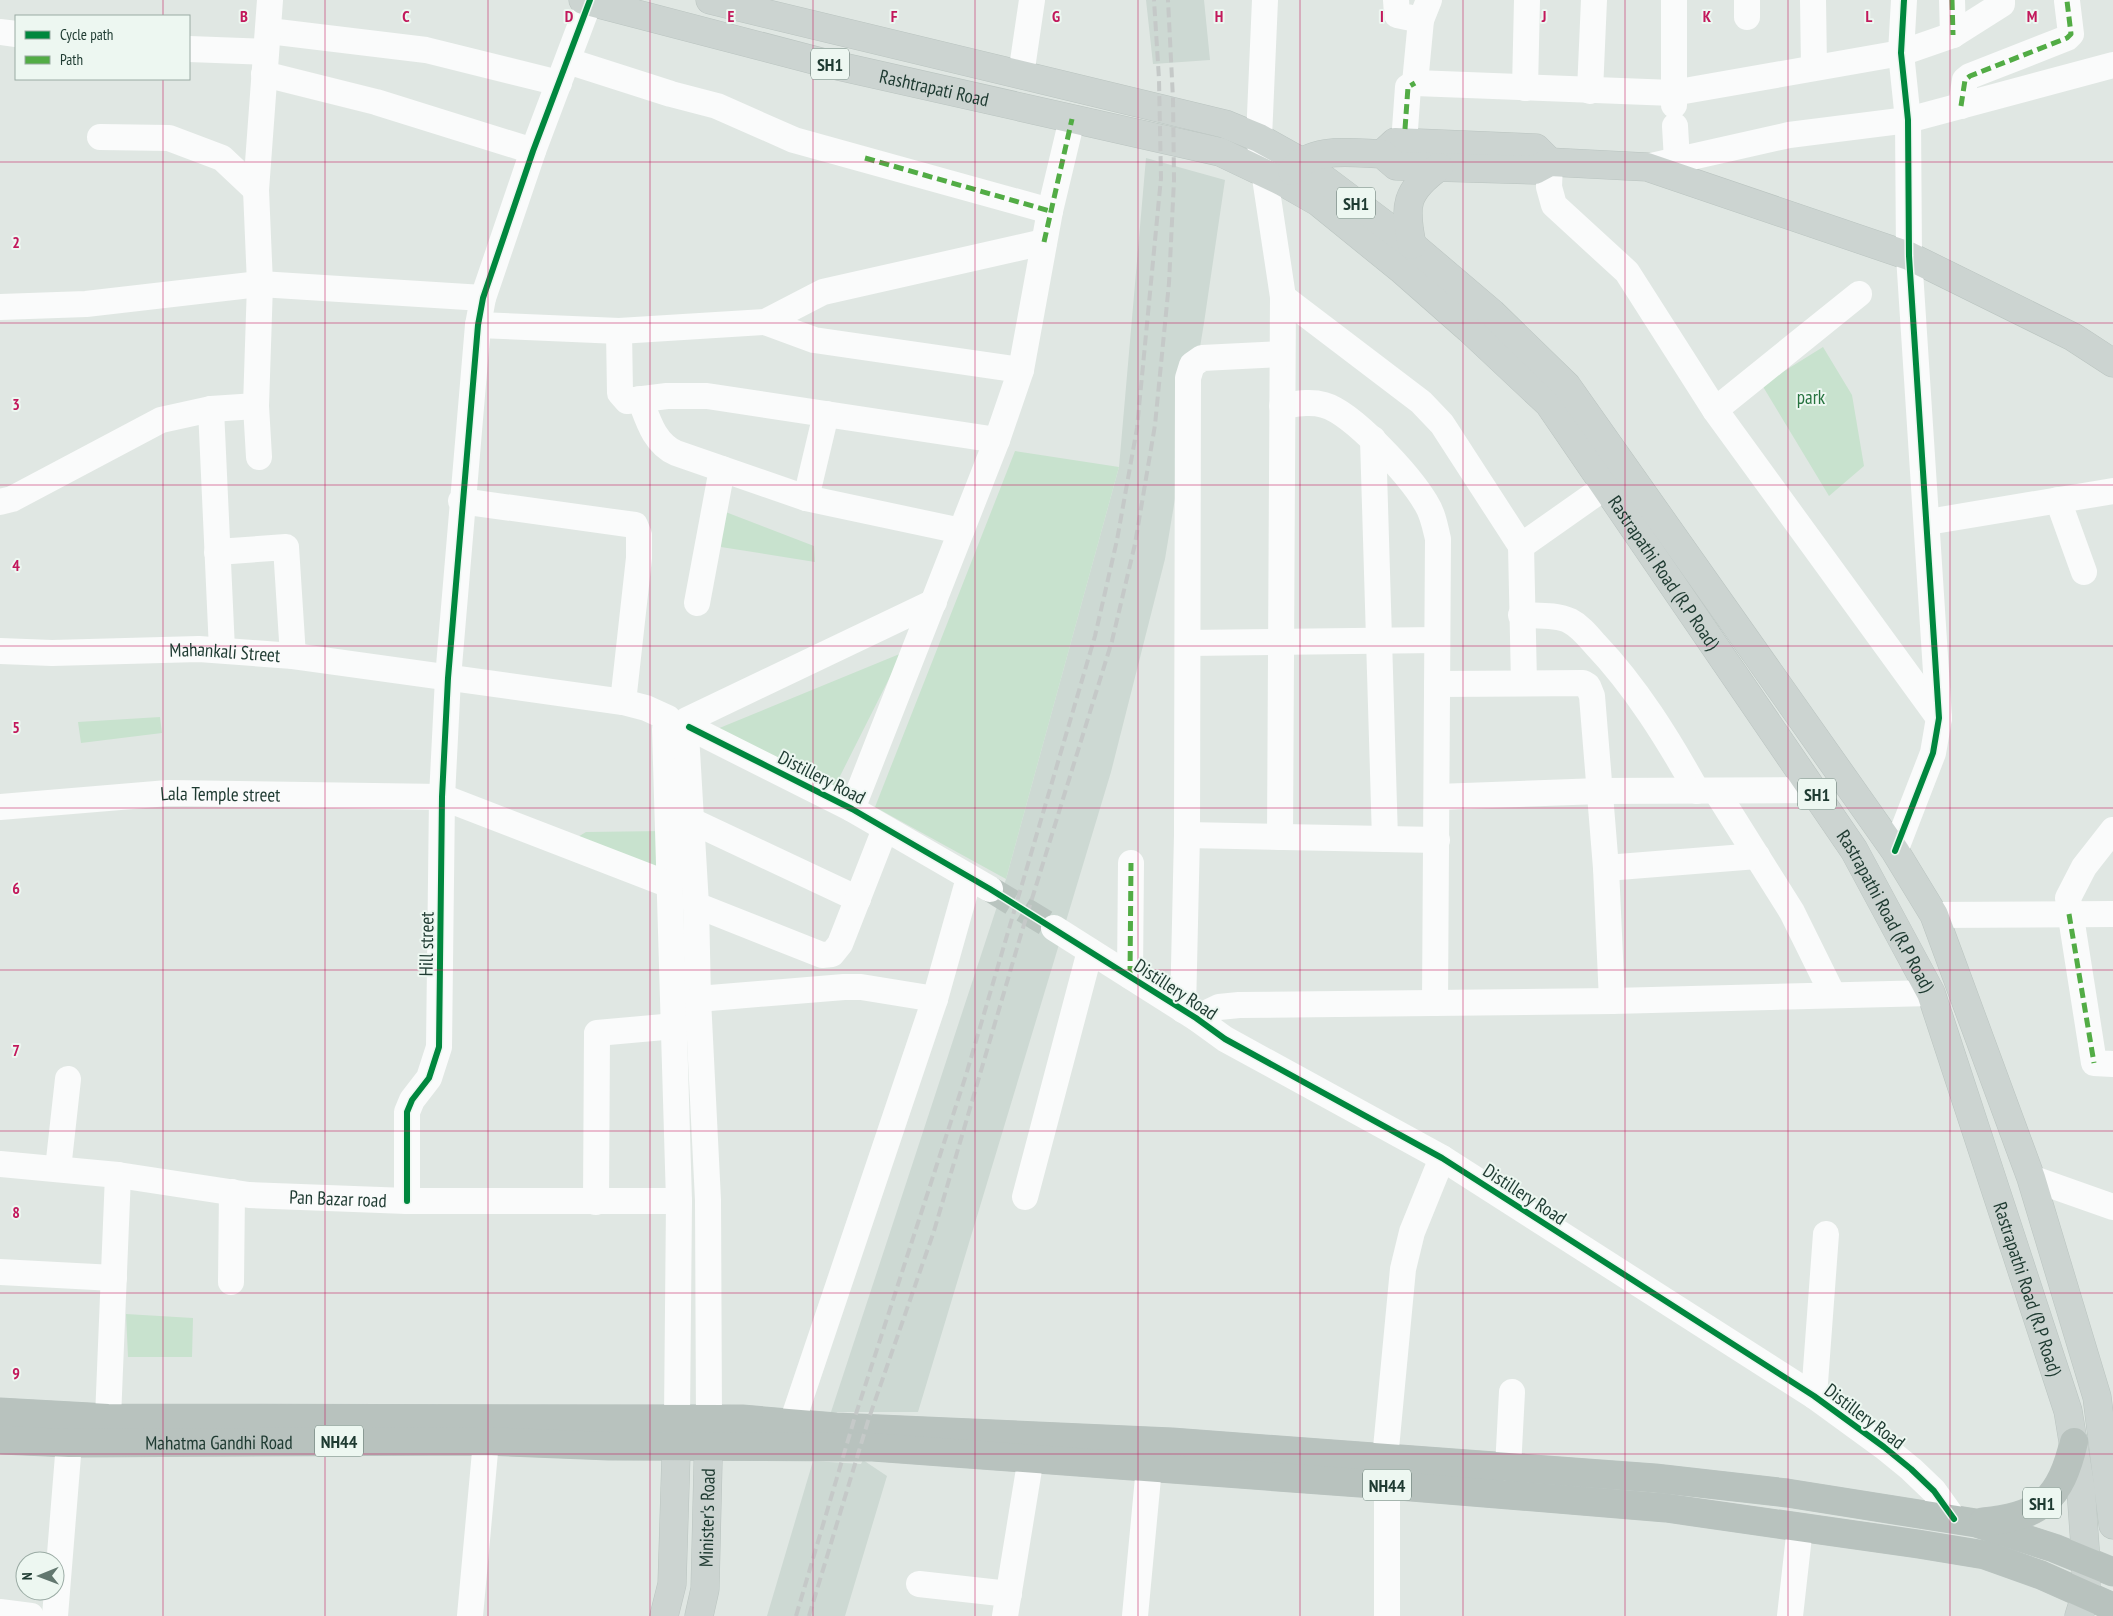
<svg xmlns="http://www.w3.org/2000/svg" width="2113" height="1616" viewBox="0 0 2113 1616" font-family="'PT Sans Narrow',sans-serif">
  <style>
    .built { fill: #cdd9d3 }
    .green { fill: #c8e2ce }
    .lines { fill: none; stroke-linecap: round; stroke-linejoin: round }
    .minor-tunnel { stroke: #b9c4bf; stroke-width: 26; stroke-dasharray: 26 13; stroke-linecap: butt }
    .major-casing { stroke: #bac4c0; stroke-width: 29 }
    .highway-casing { stroke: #bac4c0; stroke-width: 29 }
    .minor { stroke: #fafbfb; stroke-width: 26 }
    .major { stroke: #ccd4d1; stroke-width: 28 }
    .highway { stroke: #b8c2be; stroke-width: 28 }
    .rail { stroke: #c5c9c8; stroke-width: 4; stroke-dasharray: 10 5; stroke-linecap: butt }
    .quiet { stroke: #52ac45; stroke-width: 5; stroke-dasharray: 10 5; stroke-linecap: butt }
    .cycleway-casing { stroke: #edf7f1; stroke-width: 9 }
    .cycleway { stroke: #00873e; stroke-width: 6 }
    .grid { fill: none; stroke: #c2185b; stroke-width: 1; stroke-opacity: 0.55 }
    .labels { text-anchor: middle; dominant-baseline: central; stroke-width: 4; stroke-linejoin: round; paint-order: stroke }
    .shield { fill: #edf7f1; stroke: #5c736b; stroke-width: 1 }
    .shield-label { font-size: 18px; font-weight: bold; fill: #1e3a31 }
    .street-label { font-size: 19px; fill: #1e3a31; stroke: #edf7f1 }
    .park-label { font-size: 19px; fill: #26733f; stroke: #edf7f1 }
    .grid-label { font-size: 16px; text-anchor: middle; font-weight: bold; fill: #c2185b; stroke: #edf7f1; stroke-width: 4; stroke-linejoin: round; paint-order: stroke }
  </style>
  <rect width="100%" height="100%" fill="#e0e7e3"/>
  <path class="built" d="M1146 0H1204L1210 60 1153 64Z
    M1146 158 1225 180 1204 323 1165 559 1111 772 918 1412H831L1006 879 1119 467Z
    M863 1460 887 1476 845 1616H767L813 1461 861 1464Z"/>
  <path class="green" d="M1823 347 1852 395 1864 466 1829 496 1762 385Z
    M1015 451 1119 467 1006 879 875 807Z
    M723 511 814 546 815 562 721 547Z
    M902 653 834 788 717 729Z
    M160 717 162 733 81 743 78 722Z
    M664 831V880L563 846 586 832Z
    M126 1314 193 1318 192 1357H128Z"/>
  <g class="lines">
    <path class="minor-tunnel" d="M990 889 1054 928"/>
    <g class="major-casing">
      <g id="major">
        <path id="s4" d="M583 0 825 63 1220 152 1283 182 1318 202 1403 271 1469 329 1549 404 1854 850 1931 993 2068 1411 2081 1490 2086 1561V1594L2079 1616"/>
        <path d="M710 0 1225 124 1259 138 1300 161 1412 245 1492 313 1567 386 1895 851 1934 915 2031 1178 2097 1397 2113 1525"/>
        <path d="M1382 154 1395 142 1536 148 1550 162"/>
        <path d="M1292 171C1313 146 1352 153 1382 154L1396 166 1535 170 1550 162 1647 167 1909 256 2073 337 2113 363"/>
        <path d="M1412 245C1404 205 1405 192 1439 167"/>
        <path d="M664 1616 672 1584 677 1423"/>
        <path id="s5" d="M699 1616 705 1589 709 1423"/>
      </g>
    </g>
    <g class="highway-casing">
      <g id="highway">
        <path d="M0 1412 108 1418 742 1419 836 1427 1172 1442 1655 1478 1787 1493 1976 1523 2054 1548 2113 1572"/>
        <path id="s6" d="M0 1440 69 1443 486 1441 609 1446 873 1447 1387 1485 1666 1508 1918 1544 1985 1555 2041 1575 2113 1607"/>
        <path d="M1983 1522C2040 1517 2061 1499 2074 1442"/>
      </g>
    </g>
    <g class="minor">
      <path d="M1265 0 1259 138 1283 297 1280 837"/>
      <path d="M1396 0 1397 15 1421 20"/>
      <path d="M1674 0V105"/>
      <path d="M1747 0V17"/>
      <path d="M1813 0 1814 67"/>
      <path d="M1952 0 1953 35"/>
      <path d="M269 31 426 50 559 83"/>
      <path d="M0 32 16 34"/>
      <path d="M189 49 266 52"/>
      <path d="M568 61 671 94 717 106 794 140 1050 211"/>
      <path d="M264 74 376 102 533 151"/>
      <path d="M1021 75 1032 0"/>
      <path d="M1415 83 1421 20 1429 0"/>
      <path d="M1525 88 1527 0"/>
      <path d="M1590 91 1594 0"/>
      <path d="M1961 106 1965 80 1970 76 2067 38 2071 34 2067 1"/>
      <path d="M1675 126 1677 160"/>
      <path d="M1405 129 1408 87 1415 83 1673 93 1901 53 1953 35 2002 4V0"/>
      <path d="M100 137 169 138 222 158 256 190"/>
      <path d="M1550 162 1549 187 1554 205 1627 272 1715 410 1939 718"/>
      <path d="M1647 167 1789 135 1908 120 2113 65"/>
      <path d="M1283 297 1421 402 1442 424 1521 546 1524 683"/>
      <path d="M0 307 86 304 260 284 483 298"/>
      <path d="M765 322 814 340 1021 370"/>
      <path d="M478 325 619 331 765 322 823 292 1044 242"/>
      <path d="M619 331 620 393 627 401 667 396H707L997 440"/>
      <path d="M640 399C648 420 654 443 676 453L806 498 961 531"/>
      <path d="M1282 406C1296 404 1310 401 1324 405 1353 413 1410 476 1426 503 1433 514 1435 526 1438 539L1435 1003"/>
      <path d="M211 409 222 650"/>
      <path d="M1715 410 1859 294"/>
      <path d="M1373 439 1385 839"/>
      <path d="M259 457 256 406 260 284 256 190 270 0"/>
      <path d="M806 498 826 414"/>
      <path d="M2058 500 2084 572"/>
      <path d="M461 501 635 525 639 535V558L623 702"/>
      <path d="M0 502 12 499 161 420 211 409 256 406"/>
      <path d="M1928 522 2113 491"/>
      <path d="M1521 546 1605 487"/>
      <path d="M217 552 286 547 293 656"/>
      <path d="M697 603 722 469"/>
      <path d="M1521 615C1537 616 1556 614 1570 621 1580 626 1588 636 1595 644 1636 687 1668 739 1697 791"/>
      <path d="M1188 643 1437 640"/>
      <path id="s1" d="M0 651 52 653 199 649 293 656 623 702 646 708 668 718"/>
      <path d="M1437 684 1583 683 1588 686 1592 696 1606 868 1612 1001"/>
      <path d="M687 720 934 602"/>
      <path d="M689 727 852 809 990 889"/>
      <path d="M665 729 679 1201 677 1419"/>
      <path d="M686 734 696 905 698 999 708 1200 709 1419"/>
      <path d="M1716 791 1792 912 1833 995"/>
      <path d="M1437 797 1600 791 1814 790"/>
      <path id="s2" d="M0 807 168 793 442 797 670 885"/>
      <path d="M852 809 997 440 1021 370 1050 211 1072 119"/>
      <path d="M676 822 692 821 858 899"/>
      <path d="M2113 830 2084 867 2068 898 2094 1063 2113 1064"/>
      <path d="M1187 835 1437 840"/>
      <path d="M1895 851 1933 753 1939 718 1909 256 1908 120 1901 53 1904 0"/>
      <path d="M1606 868 1757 856"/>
      <path d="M696 905 822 955 832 954 840 944 885 829"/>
      <path d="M1934 915 2113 914"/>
      <path d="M1054 928 1196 1018 1225 1039 1442 1158 1814 1396 1884 1447 1911 1469 1934 1491 1954 1519"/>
      <path d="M1130 976 1131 863"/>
      <path d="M698 999 844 987H861L935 999"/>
      <path d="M1183 1010 1187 835 1188 378 1192 365 1202 358 1282 354"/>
      <path d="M1196 1018 1219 1007 1239 1005 1612 1001 1931 993"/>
      <path id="s3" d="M0 1164 118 1175 249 1195 407 1201H679"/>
      <path d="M58 1169 68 1079"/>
      <path d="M2031 1178 2113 1207"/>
      <path d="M1025 1197 1090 951"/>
      <path d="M407 1201V1112L412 1100 429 1078 439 1047 442 797 448 678 478 325 483 298 533 151 590 0"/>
      <path d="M596 1202 597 1033 675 1026"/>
      <path d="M0 1272 114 1278"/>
      <path d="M231 1282 232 1192"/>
      <path d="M1814 1396 1826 1234"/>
      <path d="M108 1418 118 1175"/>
      <path d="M792 1423 935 999 969 878"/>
      <path d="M1385 1459 1403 1269 1412 1232 1442 1158"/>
      <path d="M1508 1468 1512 1392"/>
      <path d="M1387 1485V1616"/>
      <path d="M919 1584 1009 1594"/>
      <path d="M0 1612 31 1616"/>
      <path d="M55 1616 69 1443"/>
      <path d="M470 1616 486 1441"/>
      <path d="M1005 1616 1031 1457"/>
      <path d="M1135 1616 1149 1467"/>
      <path d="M1790 1616 1800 1527"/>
    </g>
    <use href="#major" class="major"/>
    <use href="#highway" class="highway"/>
    <path class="rail" d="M796 1616 854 1420 966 1075 1095 636 1117 540 1137 428 1161 178 1159 79 1154 0
      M809 1616 868 1421 934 1231 1022 931 1112 641 1135 544 1155 425 1169 283 1174 180 1173 99 1168 0"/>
    <path class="quiet" d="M1952 0 1953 35
      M1961 106 1965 80 1970 76 2067 38 2071 34 2067 1
      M1405 129 1408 87 1415 83
      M865 158 1050 211
      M1044 242 1072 119
      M2069 914 2094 1063
      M1130 976 1131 863"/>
    <g class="cycleway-casing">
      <path id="cycleway" d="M689 727 852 809 990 889 1196 1018 1225 1039 1442 1158 1814 1396 1884 1447 1911 1469 1934 1491 1954 1519
        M1895 851 1933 753 1939 718 1909 256 1908 120 1901 53 1904 0
        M407 1201V1112L412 1100 429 1078 439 1047 442 797 448 678 478 325 483 298 533 151 590 0"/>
    </g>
    <use href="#cycleway" class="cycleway"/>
  </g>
  <path class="grid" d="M163 0V16M325 0V1616M488 0V1616M650 0V1616M813 0V1616M975 0V1616M1138 0V1616M1300 0V1616M1463 0V1616M1625 0V1616M1788 0V1616M1950 0V1616M163 79V1616M0 162H2113M0 323H2113M0 485H2113M0 646H2113M0 808H2113M0 970H2113M0 1131H2113M0 1293H2113M0 1454H2113"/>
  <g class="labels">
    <g class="shield">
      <rect x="811" y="48.5" width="38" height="31" rx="4"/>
      <rect x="1337" y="187.5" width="38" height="31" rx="4"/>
      <rect x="1798" y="778.5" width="38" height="31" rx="4"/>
      <rect x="315" y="1425.5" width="48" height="31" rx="4"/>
      <rect x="1363" y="1469.5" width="48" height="31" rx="4"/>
      <rect x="2023" y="1487.5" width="38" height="31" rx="4"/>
    </g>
    <g class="shield-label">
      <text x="830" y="64">SH1</text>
      <text x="1356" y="203">SH1</text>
      <text x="1817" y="794">SH1</text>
      <text x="339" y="1441">NH44</text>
      <text x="1387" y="1485">NH44</text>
      <text x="2042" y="1503">SH1</text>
    </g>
    <g class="street-label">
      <text stroke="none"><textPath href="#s4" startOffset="362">Rashtrapati Road</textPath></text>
      <text stroke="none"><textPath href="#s4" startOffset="1276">Rastrapathi Road (R.P Road)</textPath></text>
      <text stroke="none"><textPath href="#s1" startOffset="225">Mahankali Street</textPath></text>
      <text transform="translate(822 777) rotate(27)">Distillery Road</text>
      <text stroke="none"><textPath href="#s2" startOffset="221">Lala Temple street</textPath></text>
      <text stroke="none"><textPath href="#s4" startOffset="1681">Rastrapathi Road (R.P Road)</textPath></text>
      <text transform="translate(426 944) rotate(-89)">Hill street</text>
      <text transform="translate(1176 989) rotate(33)">Distillery Road</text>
      <text transform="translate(1525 1194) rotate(33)">Distillery Road</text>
      <text stroke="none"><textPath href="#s3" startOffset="340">Pan Bazar road</textPath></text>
      <text stroke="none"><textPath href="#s4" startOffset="2086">Rastrapathi Road (R.P Road)</textPath></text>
      <text transform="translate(1865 1416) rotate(37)">Distillery Road</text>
      <text stroke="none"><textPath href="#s6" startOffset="219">Mahatma Gandhi Road</textPath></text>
      <text stroke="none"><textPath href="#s5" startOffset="99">Minister's Road</textPath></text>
    </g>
    <g class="park-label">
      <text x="1811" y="397">park</text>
    </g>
  </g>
  <g class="grid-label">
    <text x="244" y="22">B</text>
    <text x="406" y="22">C</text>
    <text x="569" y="22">D</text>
    <text x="731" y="22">E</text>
    <text x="894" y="22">F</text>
    <text x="1056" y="22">G</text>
    <text x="1219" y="22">H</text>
    <text x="1382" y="22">I</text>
    <text x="1544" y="22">J</text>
    <text x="1707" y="22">K</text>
    <text x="1869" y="22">L</text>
    <text x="2032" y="22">M</text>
    <text x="16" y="248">2</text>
    <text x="16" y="410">3</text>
    <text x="16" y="571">4</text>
    <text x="16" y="733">5</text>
    <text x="16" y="894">6</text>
    <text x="16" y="1056">7</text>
    <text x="16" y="1218">8</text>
    <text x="16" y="1379">9</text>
  </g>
  <rect x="15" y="15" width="175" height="65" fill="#edf7f1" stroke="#9aaba4"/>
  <rect x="25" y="31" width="25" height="8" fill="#00873e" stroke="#9aaba4"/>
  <text x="60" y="40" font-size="15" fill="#1e3a31">Cycle path</text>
  <rect x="25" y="56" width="25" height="8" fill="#52ac45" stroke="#9aaba4"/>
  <text x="60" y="65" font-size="15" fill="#1e3a31">Path</text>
  <g transform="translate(40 1576) rotate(269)"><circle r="24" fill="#edf7f1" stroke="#9aaba4"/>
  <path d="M0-4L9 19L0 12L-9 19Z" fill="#62776f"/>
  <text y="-8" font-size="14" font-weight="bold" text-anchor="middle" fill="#1e3a31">N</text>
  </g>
</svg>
